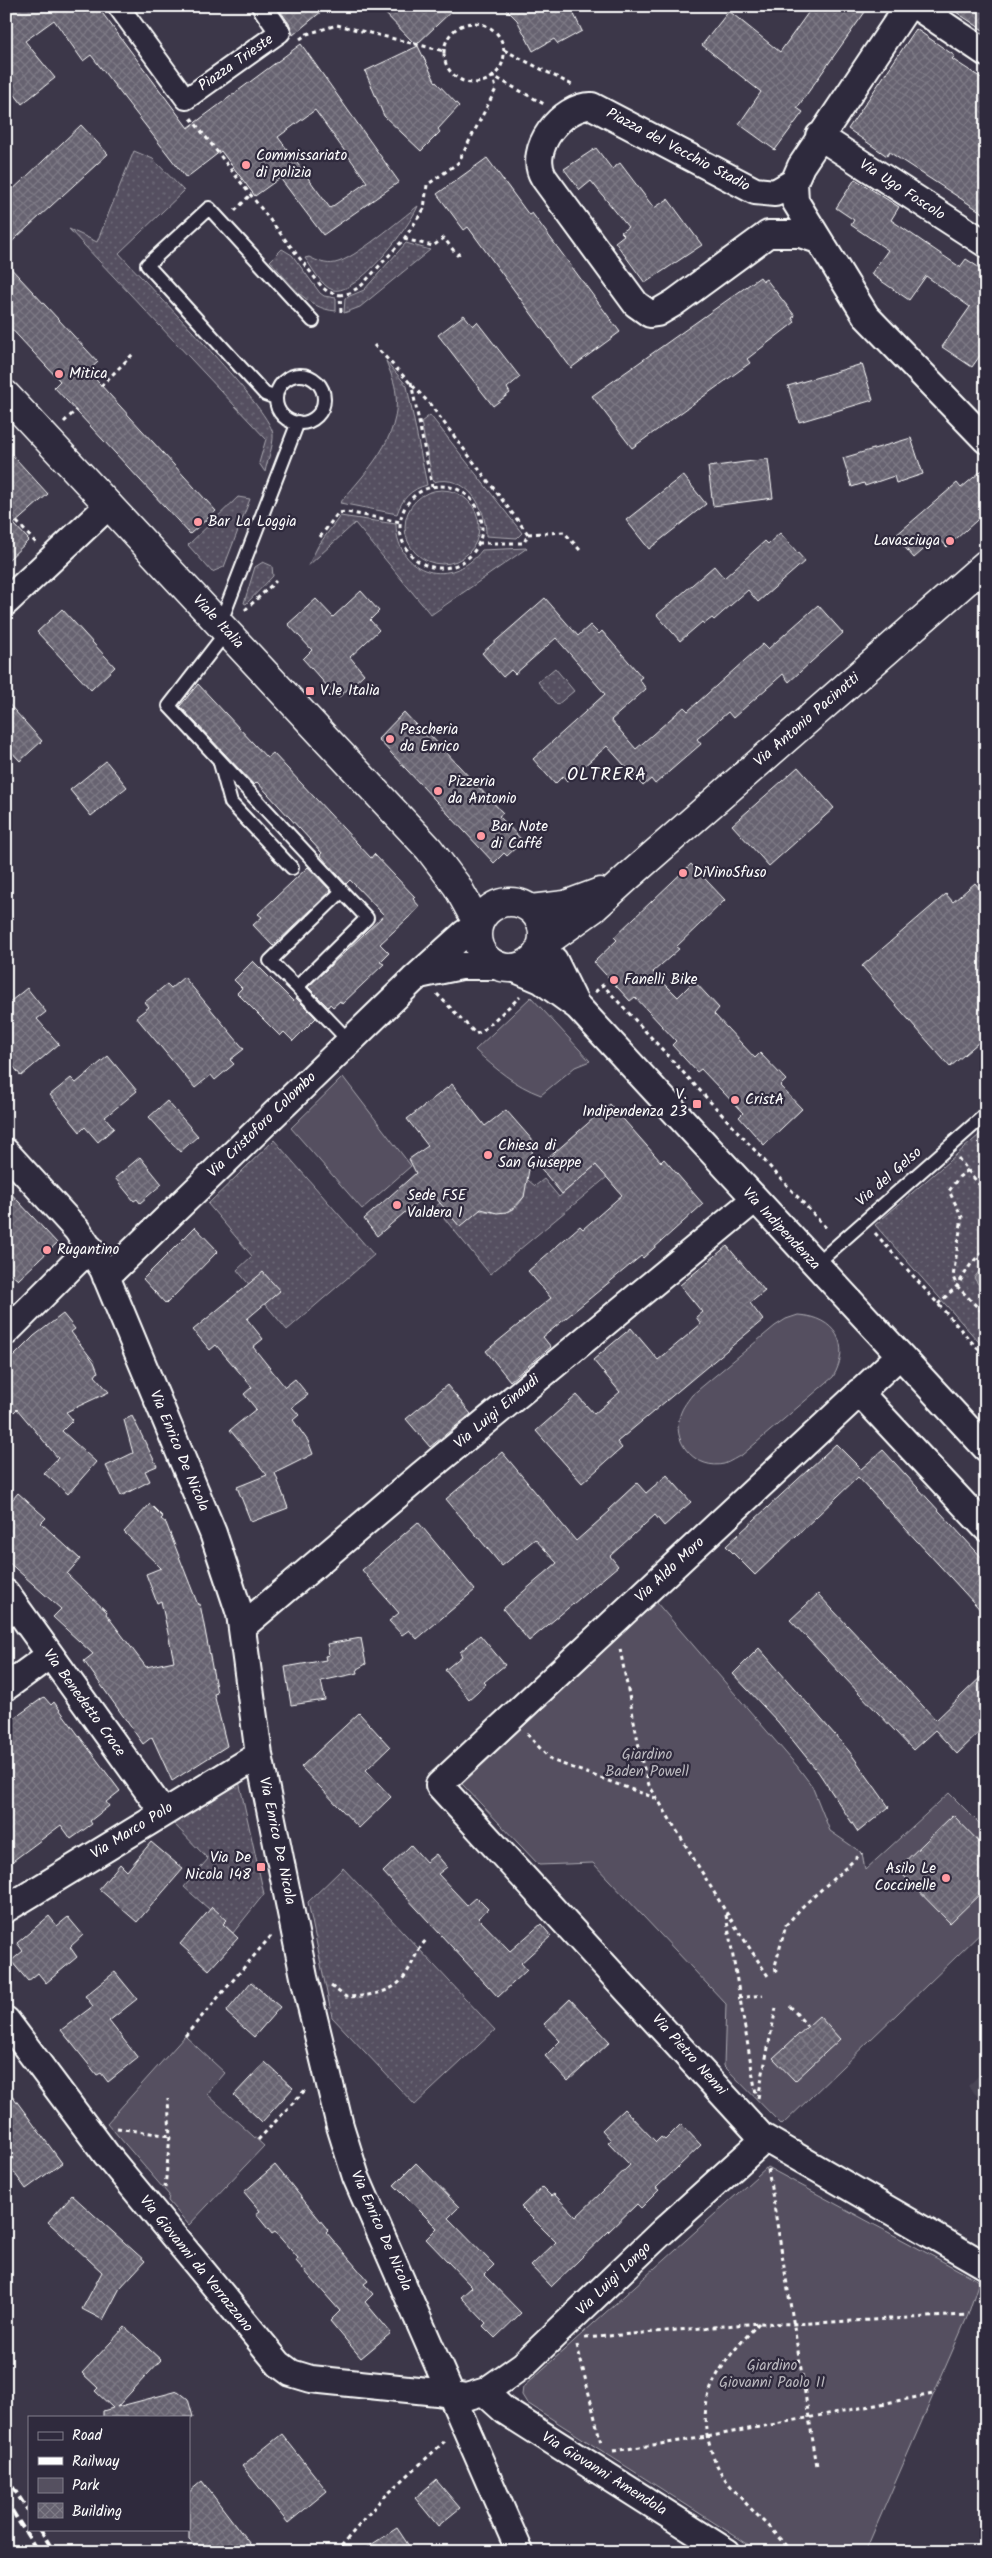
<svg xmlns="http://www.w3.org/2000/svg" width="992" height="2558" viewBox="0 0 992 2558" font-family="Kalam,sans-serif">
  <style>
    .built { fill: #494455 }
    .grass { fill: url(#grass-dots); stroke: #aaa8b0 }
    .park { fill: #555060; stroke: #aaa8b0 }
    .water { fill: url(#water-ripples); stroke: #afadb4 }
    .building { fill: url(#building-cross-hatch); stroke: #fff; fill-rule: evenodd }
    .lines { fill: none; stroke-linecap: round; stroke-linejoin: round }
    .service-casing { stroke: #fff; stroke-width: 16 }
    .pedestrian-casing { stroke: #fff; stroke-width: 24 }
    .minor-casing { stroke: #fff; stroke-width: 30 }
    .tertiary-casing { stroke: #fff; stroke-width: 31 }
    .path { stroke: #fff; stroke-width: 3; stroke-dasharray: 4 4; stroke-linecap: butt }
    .service { stroke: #2f2a3d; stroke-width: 12 }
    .pedestrian { stroke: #2f2a3d; stroke-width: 20 }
    .minor { stroke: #2f2a3d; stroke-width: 26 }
    .tertiary { stroke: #2f2a3d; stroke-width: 28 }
    .rail { stroke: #fff; stroke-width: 4; stroke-dasharray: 8 4; stroke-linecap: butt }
    .poi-dot { fill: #ff9aa2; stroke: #2f2a3d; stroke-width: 2 }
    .labels { text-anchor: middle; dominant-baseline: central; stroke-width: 4.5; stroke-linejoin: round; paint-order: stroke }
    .street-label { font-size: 15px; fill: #fff; stroke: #2f2a3d }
    .poi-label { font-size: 15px; fill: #fff; stroke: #2f2a3d; text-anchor: start }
    .park-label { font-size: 15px; fill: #bbb9bf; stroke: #2f2a3d }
    .quarter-label { font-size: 18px; letter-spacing: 1px; fill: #fff; stroke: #2f2a3d }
  </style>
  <defs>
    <pattern id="grass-dots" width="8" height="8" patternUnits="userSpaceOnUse" patternTransform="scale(1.25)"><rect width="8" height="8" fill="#555060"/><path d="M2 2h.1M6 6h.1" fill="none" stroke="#6e6a78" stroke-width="1.8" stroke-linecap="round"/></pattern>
    <pattern id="water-ripples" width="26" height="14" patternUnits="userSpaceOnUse" patternTransform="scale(1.25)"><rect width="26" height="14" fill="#797682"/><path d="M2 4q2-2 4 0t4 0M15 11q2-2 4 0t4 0" fill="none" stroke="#626167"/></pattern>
    <pattern id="building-cross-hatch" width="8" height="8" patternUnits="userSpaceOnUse" patternTransform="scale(1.25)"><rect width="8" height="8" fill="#666270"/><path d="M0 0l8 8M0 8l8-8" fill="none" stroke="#7d7a85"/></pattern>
  </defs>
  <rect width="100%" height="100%" fill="#3c3749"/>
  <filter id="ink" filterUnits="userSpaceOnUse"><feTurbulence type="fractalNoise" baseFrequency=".02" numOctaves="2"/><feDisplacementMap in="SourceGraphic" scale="10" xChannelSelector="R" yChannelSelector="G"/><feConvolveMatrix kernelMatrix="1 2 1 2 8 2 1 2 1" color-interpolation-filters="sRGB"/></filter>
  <g filter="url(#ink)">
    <path class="built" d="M986 2069V2105L968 2086Z"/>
    <path class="grass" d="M134 151 153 159 184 191 119 253C145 283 269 406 273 434 274 445 267 461 265 472L259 463 266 439 69 229 97 242Z
      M418 206C410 226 357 296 333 290 322 287 311 266 305 258L309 257C317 261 326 265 335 263 355 259 400 219 418 206Z
      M406 243 430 250 360 307 344 313 345 298 364 290Z
      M282 249 292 255 320 293 324 296 336 298V311C306 309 289 281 270 261Z
      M386 361 407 386 427 485C411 489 402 499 397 514L340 503C366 472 401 438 396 394 395 382 390 372 386 361Z
      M430 415 522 533 517 538 486 536C487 508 467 473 433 482L421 422Z
      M405 527a37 37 0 1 1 74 0a37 37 0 1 1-74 0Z
      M238 497 250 499 224 567 212 572 188 545Z
      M340 516 396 524C397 576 452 589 482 550L527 548 431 615 355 523 308 566 318 546Z
      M263 562 272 566 273 576 246 604 244 603 255 567Z
      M555 668 574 691 557 705 538 682Z
      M986 1129V1350L875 1225Z
      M274 1140 374 1255 287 1330 237 1270 252 1256 208 1204Z
      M596 1165 607 1177 490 1274 435 1207 440 1203C455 1205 495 1215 507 1212 515 1210 520 1204 524 1196L522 1175 535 1186 544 1179 559 1197Z
      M239 1781 264 1894 233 1933 223 1924 226 1921 210 1910 184 1887 208 1859 172 1822Z
      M343 1868 495 2030 415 2105 332 2017 308 1902Z"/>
    <path class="park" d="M531 997 590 1061 575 1067 541 1095C514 1085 496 1069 475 1050Z
      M343 1077 411 1166 362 1209 291 1128Z
      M798 1315C835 1317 852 1345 833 1377L742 1455C737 1457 730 1462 724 1464 698 1470 673 1445 679 1419 681 1409 686 1403 692 1395L775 1326 786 1319Z
      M656 1602 797 1766 812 1786 830 1831 862 1853 865 1870 949 1793 986 1830V1928L782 2125 724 2066 726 2004 593 1863 539 1865 462 1784Z
      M185 2036 225 2073 207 2094 264 2146 189 2225 168 2201 169 2195 107 2123Z
      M767 2167 979 2281 968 2315 865 2552H760L527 2403 522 2395 523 2387Z"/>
    <path class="water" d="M986 1262V1296L974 1278Z"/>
    <path class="building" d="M6 6H97L188 128 301 44 399 182 323 235 280 178 255 196 221 151 186 178 91 55 83 61 54 20 25 41 55 78 22 104 6 83ZM315 110 367 182 330 208 278 137Z
      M277 6H328L293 35 290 25Z
      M378 6H457L416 45Z
      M503 6H570L582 31 558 44 554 39 533 51 517 20Z
      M813 6H857L865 12 797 108 803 112 775 150 739 124 761 92 702 45 729 11 780 52Z
      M947 6H986V32Z
      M916 29 955 56 952 59 986 81V215L889 152 887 156 848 129Z
      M418 46 435 81 459 106 438 129 440 132 421 151 384 116 365 71Z
      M81 125 108 154 6 247V196Z
      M596 148 612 169 620 163 654 208 668 199 702 245 645 283 615 242 624 235 621 232 628 227 591 181 580 190 564 169Z
      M487 158 529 215 532 213 620 332 571 368 468 227 464 230 437 194Z
      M855 179 899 207 891 220 960 267 966 259 986 272V347L972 367 942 347 970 307 926 276 909 300 871 274 888 250 851 225 854 220 836 208Z
      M6 263 98 362 88 371 216 511 190 534 54 387 60 381 6 323Z
      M760 277 763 281 766 279 795 316 792 318 795 322 747 359 750 363 632 448 592 396Z
      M464 315 473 326 477 322 520 377 507 388 510 393 493 406 438 335Z
      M862 364 873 400 799 422 788 386Z
      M911 438 923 474 896 483 894 476 865 486 864 483 852 487 843 458Z
      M6 448 48 494 14 524 29 540 6 562Z
      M768 459 773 498 713 506 708 467Z
      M986 467V512L947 547 938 537 914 558 895 536 957 483 961 488Z
      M683 475 706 504 649 549 626 520Z
      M780 533 805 561 758 602 748 590 714 620 712 618 704 624 702 622 680 641 657 615 714 566 724 578 765 541 768 544Z
      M361 591 379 611 370 620 379 630 350 657 364 674 338 698 303 659 312 650 288 624 316 599 333 617Z
      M545 598 578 636 590 625 599 634 602 631 642 677 639 679 646 689 611 720 636 749 684 707 688 711 763 644 768 649 818 605 843 633 789 682 783 674 733 718 728 712 697 739 701 744 655 784 651 779 643 786 607 746 567 781 563 776 555 784 533 759 605 694 556 638 515 674 511 670 503 677 482 653Z
      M62 609 115 667 91 690 37 632Z
      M198 684 267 758 273 753 371 858 374 854 415 897 413 899 420 907 380 944 389 953 380 962 384 964 342 1004 340 1001 333 1007 330 1004 328 1007 308 987 384 915 350 880 346 884 320 855 322 853 257 782 254 785 180 706Z
      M6 701 42 741 20 761 6 746Z
      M404 712 426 736 429 734 503 813 499 816 523 841 507 856 504 853 494 863 378 739Z
      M106 761 127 787 91 816 70 790Z
      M798 767 834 808 769 866 732 825Z
      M691 864 725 900 676 947 679 949 653 972 678 997 694 981 719 1008 714 1014 755 1058 760 1053 786 1080 780 1086 802 1109 764 1145 739 1117 743 1113 701 1069 697 1072 672 1045 676 1041 635 997 630 1001 594 962 617 940 614 937Z
      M308 867 331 891 273 946 253 925 262 917 258 914Z
      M975 883 986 896V1036L950 1067 862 966 946 894 953 902Z
      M253 961 293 1001 296 998 316 1018 293 1041 284 1032 280 1036 237 993 242 988 234 980Z
      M184 977 244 1049 230 1060 234 1064 215 1080 211 1075 195 1088 136 1017 149 1007 145 1002 167 984 171 988Z
      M27 988 46 1012 37 1019 59 1044 21 1076 6 1057V1005Z
      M108 1056 137 1091 105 1117 114 1128 98 1142 85 1127 80 1132 50 1095 71 1078 76 1083Z
      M452 1084 485 1126 506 1110 534 1142 524 1197 514 1208 506 1212 497 1213 481 1209 460 1227 430 1191 377 1236 364 1219 416 1173 409 1159 428 1146 407 1119Z
      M167 1101 198 1136 180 1152 149 1117Z
      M610 1104 661 1162 664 1159 703 1204 643 1258 641 1256 543 1337 551 1347 510 1381 486 1351 551 1298 528 1271 580 1226 583 1229 622 1195 596 1165 562 1194 539 1166Z
      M140 1157 162 1184 140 1203 137 1199 134 1201 115 1178Z
      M6 1188 57 1243 18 1280 6 1270Z
      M195 1227 218 1251 166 1304 143 1279Z
      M727 1246 765 1291 750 1303 763 1320 617 1442 622 1448 582 1483 536 1431 577 1395 594 1414 620 1392 593 1360 631 1328 658 1360 701 1324 696 1317 702 1312 680 1285Z
      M263 1272 280 1291 247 1319 263 1339 253 1347 285 1387 295 1379 308 1395 292 1407 299 1415 293 1420 308 1441 313 1454 275 1473 288 1508 251 1522 237 1487 267 1475 230 1430 256 1409 244 1394 252 1387 216 1345 210 1350 193 1330Z
      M63 1314 75 1329 71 1332 94 1362 98 1372 95 1376 109 1392 66 1412 73 1420 62 1431 96 1462 68 1494 44 1473 58 1458 17 1409 6 1420V1364L34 1336Z
      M447 1385 471 1414 430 1447 406 1419Z
      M132 1416 157 1466 145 1471 150 1481 121 1496 106 1466 133 1453 124 1420Z
      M836 1444 861 1469 883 1450 986 1562V1616L858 1477 755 1575 726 1546Z
      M502 1452 576 1541 610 1511 609 1509 637 1483 646 1493 667 1475 691 1502 664 1526 655 1515 610 1556 618 1566 529 1641 503 1609 557 1563 535 1539 502 1566 446 1499Z
      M18 1493 46 1518 41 1523 80 1559 67 1574 107 1612 106 1614 146 1667 174 1661 161 1601 157 1603 146 1574 161 1568 124 1532 150 1504 163 1517 161 1519 166 1523 198 1605 200 1604 217 1693 214 1694 227 1746 172 1781 152 1737 143 1744 84 1661 93 1654 53 1617 61 1609 6 1560V1507Z
      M418 1522 475 1590 417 1639 409 1630 402 1635 389 1621 399 1613 362 1570Z
      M818 1594 936 1720 986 1672V1726L957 1754 935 1730 913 1750 790 1620Z
      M480 1635 505 1665 484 1682 486 1684 469 1699 445 1670 462 1656 460 1652Z
      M361 1638 366 1664 357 1669 358 1673 321 1681 325 1700 291 1705 285 1667 326 1660 325 1656 329 1655 327 1644Z
      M759 1648 849 1751 889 1807 858 1832 819 1773 778 1722 733 1674Z
      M44 1697 51 1705 54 1702 120 1791 106 1802 109 1806 90 1821 92 1824 71 1839 61 1825 6 1866V1724Z
      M359 1713 390 1747 366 1770 391 1797 359 1828 301 1767Z
      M953 1815 986 1849V1888L950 1923 897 1869Z
      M151 1842 183 1869 137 1922 99 1889 120 1864 127 1871Z
      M411 1845 426 1862 436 1854 447 1867 438 1874 467 1905 476 1897 488 1909 478 1918 510 1951 541 1924 551 1936 521 1963 527 1970 498 1997 383 1872Z
      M212 1907 227 1920 223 1924 238 1938 209 1970 180 1944Z
      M49 1916 57 1926 68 1917 83 1935 70 1947 77 1957 46 1983 38 1973 28 1981 11 1961 23 1951 17 1943Z
      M115 1972 137 1999 109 2021 138 2058 108 2082 101 2073 97 2075 61 2030 93 2006 85 1996Z
      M251 1982 280 2007 254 2037 226 2012Z
      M570 1999 610 2042 568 2081 545 2056 560 2041 544 2024Z
      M819 2016 840 2039 795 2081 773 2058Z
      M265 2062 293 2088 262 2122 234 2095Z
      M6 2087 62 2163 26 2189 8 2164 14 2159 6 2148Z
      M624 2109 656 2142 661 2137 665 2140 681 2124 701 2145 656 2188 659 2190 641 2208 637 2204 551 2287 531 2266 556 2242 521 2207 542 2187 551 2196 554 2194 576 2217 630 2165 608 2142 611 2140 602 2130Z
      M416 2163 459 2207 448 2218 494 2265 484 2275 521 2313 495 2338 483 2326 486 2323 461 2297 472 2287 426 2239 437 2228 394 2185Z
      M275 2165 328 2230 326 2232 368 2281 364 2284 373 2294 365 2302 391 2333 361 2358 330 2321 340 2311 296 2261 298 2258 275 2232 272 2234 256 2214 260 2211 244 2192Z
      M72 2195 145 2261 120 2288 103 2320 82 2309 102 2272 48 2222Z
      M125 2327 161 2360 117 2407 178 2391 188 2399 193 2417H103V2411L113 2408 95 2391 98 2388 82 2373Z
      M282 2434 327 2491 288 2523 242 2466Z
      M436 2480 460 2508 438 2526 415 2498Z
      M202 2481 256 2552H198L189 2539V2492Z
      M397 2528 413 2552H360Z"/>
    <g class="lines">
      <g class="service-casing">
        <path id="service" d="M276 399a24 24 0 1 1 48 0a24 24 0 1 1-48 0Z
          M276 398 265 394 147 265 209 208 313 321
          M220 624 298 422
          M227 631 169 706 367 918 297 987 349 1041
          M220 763 231 803 292 868
          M297 987 270 961 342 891
          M815 1265 986 1114"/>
      </g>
      <g class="pedestrian-casing">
        <path id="pedestrian" d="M118 6 186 99 280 32 262 6"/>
      </g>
      <g class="minor-casing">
        <path id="minor" d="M908 6 801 166 794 182 795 201 866 316 986 440
          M916 6 986 53
          M819 136 986 244
          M794 182 775 193 755 191 592 106C562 105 526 150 544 178L636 304 650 314 657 313 674 303 768 234H800L818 240
          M6 602 109 505
          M540 949 554 960 575 1003
          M513 968 541 980 578 1007 986 1448
          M419 975 461 966H499
          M6 1152 77 1230 103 1269 213 1533 240 1614 259 1755 304 1977 340 2126 356 2177 376 2223 520 2552
          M106 1277 413 980 465 933 477 928
          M6 1332 90 1248
          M900 1355 439 1785 761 2136 986 2266
          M859 1392 986 1528
          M6 1593 163 1812
          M242 1627 421 1475 754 1200
          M6 1687 50 1655
          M6 1909 259 1755
          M6 2020 106 2154 279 2364 291 2373 311 2379 437 2392 466 2397 486 2391 523 2365 663 2231 756 2147 761 2136
          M484 2392 505 2411 727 2552"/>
      </g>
      <g class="tertiary-casing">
        <path id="tertiary" d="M6 395 429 849 457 886 478 924
          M477 935a33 33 0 1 1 66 0a33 33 0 1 1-66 0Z
          M531 909 565 905 600 892
          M542 945 594 908 628 877 986 564"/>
      </g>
      <path class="path" d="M444 53a30 30 0 1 1 60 0a30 30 0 1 1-60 0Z
        M300 39 307 34 337 25 444 51
        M504 50 574 86
        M191 118 322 287 328 292 340 295
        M235 211 250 195
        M404 239 433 246 444 238 457 255 463 251
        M341 312 340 295 350 293 362 285 404 239 424 209 427 185 458 163 496 89 493 76 544 104
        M374 345 429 403 528 534 524 543H479
        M411 382 432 487
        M101 386 133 354
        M64 422 76 410
        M400 527a41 41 0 1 1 82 0a41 41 0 1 1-82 0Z
        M6 510 36 543
        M528 534 564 532 580 550
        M320 537 338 513 346 512 401 522
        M245 610 276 581
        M595 992 603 985 828 1230
        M437 994 476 1034 482 1031 520 997
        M958 1158 986 1193
        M968 1170 959 1177 949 1191 962 1217 953 1277 957 1286 986 1316
        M875 1233 986 1358
        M938 1304 957 1286 971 1264 986 1248
        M620 1649 642 1762 649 1785 726 1912 768 1976
        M527 1734 551 1760 655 1798
        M726 1915 756 2094
        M776 1972 775 1966 786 1925 803 1906 862 1853
        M331 1986 346 1997C367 1996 394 1994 406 1974 415 1960 416 1950 428 1938
        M738 1998 763 1995
        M790 2006 807 2026
        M185 2036 271 1936
        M758 2098 776 2008
        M117 2128 170 2136
        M258 2140 307 2088
        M768 2169 817 2466
        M165 2188 170 2136 168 2099
        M759 2323C726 2358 694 2393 709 2443 713 2458 719 2472 729 2484 748 2508 772 2528 791 2552
        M585 2338 759 2323 793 2324 968 2315
        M577 2345 601 2443
        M613 2451 707 2437 933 2394
        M336 2552 379 2502 445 2441"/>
      <use href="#service" class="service"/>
      <use href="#pedestrian" class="pedestrian"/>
      <use href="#minor" class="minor"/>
      <use href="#tertiary" class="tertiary"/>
      <path class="rail" d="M6 2477 29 2512
        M6 2501 38 2552
        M40 2529 54 2552"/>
    </g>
  </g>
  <g class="poi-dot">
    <circle cx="246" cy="165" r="5"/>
    <circle cx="59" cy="374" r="5"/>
    <circle cx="198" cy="522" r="5"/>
    <circle cx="950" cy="541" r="5"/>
    <rect x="305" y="686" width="10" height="10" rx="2.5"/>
    <circle cx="390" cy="739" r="5"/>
    <circle cx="438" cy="791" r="5"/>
    <circle cx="481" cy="836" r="5"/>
    <circle cx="683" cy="873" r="5"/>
    <circle cx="614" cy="980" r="5"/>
    <circle cx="735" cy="1100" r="5"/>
    <rect x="692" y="1099" width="10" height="10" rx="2.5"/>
    <circle cx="488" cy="1155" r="5"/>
    <circle cx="397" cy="1205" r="5"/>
    <circle cx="47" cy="1250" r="5"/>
    <rect x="256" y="1862" width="10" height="10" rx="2.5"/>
    <circle cx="946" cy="1878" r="5"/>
  </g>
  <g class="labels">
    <g class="street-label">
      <text transform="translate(236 63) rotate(-35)">Piazza Trieste</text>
      <text transform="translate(678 150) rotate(28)">Piazza del Vecchio Stadio</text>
      <text transform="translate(902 190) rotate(33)">Via Ugo Foscolo</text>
      <text transform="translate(218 622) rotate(47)">Viale Italia</text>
      <text transform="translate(807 720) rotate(-41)">Via Antonio Pacinotti</text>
      <text transform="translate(262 1125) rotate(-44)">Via Cristoforo Colombo</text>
      <text transform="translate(889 1177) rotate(-41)">Via del Gelso</text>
      <text transform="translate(781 1229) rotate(47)">Via Indipendenza</text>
      <text transform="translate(497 1412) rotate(-40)">Via Luigi Einaudi</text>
      <text transform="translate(179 1451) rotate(67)">Via Enrico De Nicola</text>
      <text transform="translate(670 1570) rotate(-43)">Via Aldo Moro</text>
      <text transform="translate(84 1703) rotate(54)">Via Benedetto Croce</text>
      <text transform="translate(132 1831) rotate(-32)">Via Marco Polo</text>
      <text transform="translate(277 1841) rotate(78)">Via Enrico De Nicola</text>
      <text transform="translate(689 2055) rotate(48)">Via Pietro Nenni</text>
      <text transform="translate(381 2231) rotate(66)">Via Enrico De Nicola</text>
      <text transform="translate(196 2264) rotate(51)">Via Giovanni da Verrazzano</text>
      <text transform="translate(614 2279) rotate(-44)">Via Luigi Longo</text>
      <text transform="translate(604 2474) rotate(32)">Via Giovanni Amendola</text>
    </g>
    <g class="poi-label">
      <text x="256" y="156">Commissariato<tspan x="256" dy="17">di polizia</tspan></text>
      <text x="69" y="374">Mitica</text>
      <text x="208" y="522">Bar La Loggia</text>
      <text x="940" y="541" text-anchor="end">Lavasciuga</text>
      <text x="320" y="691">V.le Italia</text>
      <text x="400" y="730">Pescheria<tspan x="400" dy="17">da Enrico</tspan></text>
      <text x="448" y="782">Pizzeria<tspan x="448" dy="17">da Antonio</tspan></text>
      <text x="491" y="827">Bar Note<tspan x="491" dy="17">di Caffé</tspan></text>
      <text x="693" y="873">DiVinoSfuso</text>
      <text x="624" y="980">Fanelli Bike</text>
      <text x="687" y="1095" text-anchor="end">V.<tspan x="687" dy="17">Indipendenza 23</tspan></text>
      <text x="745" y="1100">CristA</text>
      <text x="498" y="1146">Chiesa di<tspan x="498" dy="17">San Giuseppe</tspan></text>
      <text x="407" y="1196">Sede FSE<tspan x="407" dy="17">Valdera 1</tspan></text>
      <text x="57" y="1250">Rugantino</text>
      <text x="251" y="1858" text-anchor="end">Via De<tspan x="251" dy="17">Nicola 148</tspan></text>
      <text x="936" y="1869" text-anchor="end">Asilo Le<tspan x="936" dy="17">Coccinelle</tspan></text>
    </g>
    <g class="park-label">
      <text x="647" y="1755">Giardino<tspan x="647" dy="17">Baden Powell</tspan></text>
      <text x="772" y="2366">Giardino<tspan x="772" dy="17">Giovanni Paolo II</tspan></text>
    </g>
    <g class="quarter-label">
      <text x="607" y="775">OLTRERA</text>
    </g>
  </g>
  <rect width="992" height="2558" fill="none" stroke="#2f2a3d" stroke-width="25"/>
  <rect x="12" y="12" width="967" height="2533" fill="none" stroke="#fff" stroke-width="2" filter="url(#ink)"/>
  <rect x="28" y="2416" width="162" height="115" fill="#2f2a3d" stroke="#827f8b"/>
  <rect x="38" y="2432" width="25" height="8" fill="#2f2a3d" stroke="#827f8b"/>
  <text x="72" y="2440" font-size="15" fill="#ffffff">Road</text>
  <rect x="38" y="2457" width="25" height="8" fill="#ffffff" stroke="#827f8b"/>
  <text x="72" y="2466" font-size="15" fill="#ffffff">Railway</text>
  <rect x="38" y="2478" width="25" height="15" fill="#555060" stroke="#827f8b"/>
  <text x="72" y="2490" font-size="15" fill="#ffffff">Park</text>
  <rect x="38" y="2503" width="25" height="15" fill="url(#building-cross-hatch)" stroke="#827f8b"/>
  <text x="72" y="2516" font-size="15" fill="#ffffff">Building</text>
</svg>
